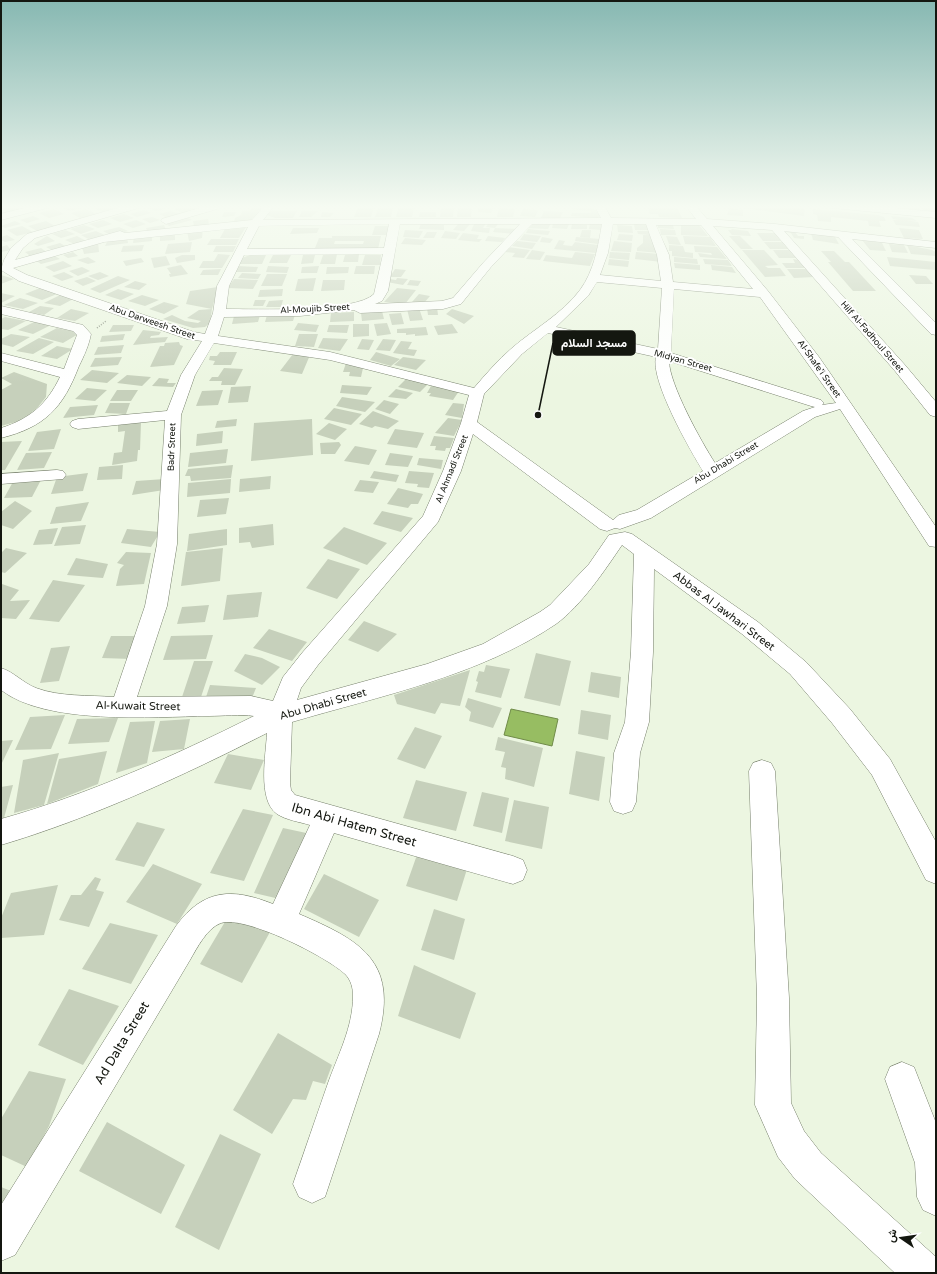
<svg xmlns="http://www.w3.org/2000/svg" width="937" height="1274" viewBox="0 0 937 1274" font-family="'Varela Round',Vazirmatn,sans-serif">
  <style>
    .water { fill: #97bd62; stroke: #708b49 }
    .building { fill: #c6d0bb; fill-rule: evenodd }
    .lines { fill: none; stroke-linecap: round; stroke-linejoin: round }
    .minor-casing { stroke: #77806c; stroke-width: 1 }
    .path { stroke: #848b7d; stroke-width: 1.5; stroke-dasharray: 1 1.5; stroke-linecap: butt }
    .minor { fill: #fff; fill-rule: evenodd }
    .labels { text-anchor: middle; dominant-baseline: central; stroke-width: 4; stroke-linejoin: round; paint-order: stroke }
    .far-street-label { font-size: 9px; fill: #141710; stroke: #fff }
    .street-label { font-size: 11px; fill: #141710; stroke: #fff }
    .near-street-label { font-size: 13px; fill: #141710; stroke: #fff }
    .leader { fill: none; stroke: #141710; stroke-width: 1.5 }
    .callout-dot { fill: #141710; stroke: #fff; stroke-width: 1.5 }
    .callout { fill: #141710; stroke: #141710; stroke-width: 1.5 }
    .callout-label { font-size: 12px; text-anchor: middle; font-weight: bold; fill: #fff }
  </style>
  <rect width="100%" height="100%" fill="#ecf6e1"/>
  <path class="water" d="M511 709 558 719 552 746 504 735Z"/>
  <path class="building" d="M14 205 21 209 8 213 1 209Z
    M65 205H76L82 208 70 211 60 206Z
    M100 205H107L114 208 102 212 92 207Z
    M157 205 166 209 156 211 148 208Z
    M246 205 264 206 250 221 234 222 235 218 241 215 242 211 251 210V207L245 208Z
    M389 205H414V207Z
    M523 205H539V208L523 207Z
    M572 205H593L591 209 597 210 600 216 597 218 571 216 572 213H590L591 211 571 209Z
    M654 205H676L682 218 659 217 658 214H650L648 208H655Z
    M720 205H771L805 209 804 216Z
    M899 205H917L920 210 901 209Z
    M185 206 196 210 185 214 174 209Z
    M441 207H454L453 217H440Z
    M458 207H472L471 217H457Z
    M922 207 936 208V213L925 212Z
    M358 208H374L371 217H354Z
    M378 208H393L391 217H375Z
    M398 208H414L412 217H396Z
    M478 208H493L491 213 478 212Z
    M499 208 515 209 513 217H497Z
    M729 208 743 210V216L727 215Z
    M54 209 64 214 49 218 39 213Z
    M86 209 96 214 80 218 71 213Z
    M523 209 538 210 535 217 520 216Z
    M813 209 878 215 884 217 886 221H879L881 227 869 226 868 221 831 217V222L818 221 817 215 813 214Z
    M144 210 151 213 137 217 130 214Z
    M171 211 180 214 168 218 159 214Z
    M271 211H297L293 218H275L267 215Z
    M302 211H318L311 217H299Z
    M544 211 563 212 560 218H541Z
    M224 212H236L234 216 222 217Z
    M322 212 334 213 330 217H321Z
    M420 212H436V217H419Z
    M124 214 134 218 120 222 110 218Z
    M33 216 40 219 27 223 20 220Z
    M185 216 192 220 169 226 164 222Z
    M891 216 912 218 917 221 906 220 918 222 920 227 896 225 893 220H899L893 219Z
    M152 217 160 220 150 223 142 219Z
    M208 219 209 225 194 226 193 221Z
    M103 220 112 224 98 228 89 224Z
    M136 220 146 224 133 228 123 224Z
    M15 221 21 224 5 228 1 226Z
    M46 221 55 226 37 231 28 226Z
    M475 222 486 223 483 228H490L489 233 471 231Z
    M531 222 551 223 548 229 526 228Z
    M421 223 444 225V230L419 229Z
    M459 223 470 224 464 231 453 230Z
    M489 223 498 224 495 228 517 229 514 234 493 232 495 228 486 227Z
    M553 223 569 224 567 229 552 228Z
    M590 223 602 224V230L589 229Z
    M248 224 239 238H220L226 227Z
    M572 224 587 225V229H571Z
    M634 224 648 225 649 230H635Z
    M658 224 673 225 674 229 658 228Z
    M84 225 95 229 81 234 70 229Z
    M164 225 166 230 148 233 146 228Z
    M617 225 632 226 633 233 618 232Z
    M681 225H699L708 236 681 235Z
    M22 226 33 232 17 236 7 230Z
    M375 226H389L386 235H372Z
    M119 227 128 231 112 236 103 231Z
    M293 228H319L317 233 290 234Z
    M899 228 919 230 923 239 904 238Z
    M203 229 202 238 189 241 187 231Z
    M528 229 537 230 550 231 548 235 526 233Z
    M660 229 675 230 676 235H661Z
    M731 229 748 231 751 236 732 235 728 230H732Z
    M65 230 75 234 61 238 52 234Z
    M405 230 423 231 419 238 403 237Z
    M582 230H591L590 238 580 237Z
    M96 231 107 236 92 241 81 235Z
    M445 231 460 233 456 239 441 238Z
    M637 231H652L660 253 637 251V248L643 243V235H649L638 234Z
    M427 232H437L434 238H423Z
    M786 232H795L798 236H804V239L794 238 791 233Z
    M175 233V240L160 241V235Z
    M463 233 479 235 477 239H482L479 242 458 240Z
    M757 233H776L781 241H763Z
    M811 233 835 237 839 244 813 240Z
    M524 234 541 236 537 242 520 240Z
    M619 234 633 235 632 241 617 240Z
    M7 235 15 240 5 242 1 240V237Z
    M152 235V241L133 243 134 237Z
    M47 236 55 241 38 246 34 244Z
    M77 236 88 242 77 245 65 240Z
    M332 236H381L378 249 315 248 319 238H332ZM335 241H364L363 244H334Z
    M488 236 505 238 502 242 485 241Z
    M666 236 677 237 681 245 669 244Z
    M683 236 710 237 716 246 685 244Z
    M729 236H740L753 249H741Z
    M127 237 128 243 105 246 108 240Z
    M542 237 553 239 550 243 540 242Z
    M576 237 600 239 598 244 575 241Z
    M405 238 426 240 422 245 401 244Z
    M211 239H239L236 245H207Z
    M559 240 565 241 563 245 572 246 575 242 598 245 596 253 554 249Z
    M862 240 882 243 886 251 870 250Z
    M517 241 536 243 532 249 512 246Z
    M614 241 632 243 631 252 611 251Z
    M98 242 99 252 84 254 82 247Z
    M192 242 190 252 165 254 168 244Z
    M764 242H783L789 249H770Z
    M60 243 69 248 56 252 46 247Z
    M889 244 904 245 908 253 892 252Z
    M7 245 11 250 1 252V247Z
    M144 245 142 251 121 252 123 246Z
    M669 245 683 246 685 252 693 253V258L672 256V251H669Z
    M907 245 932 250 936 252V256L911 254Z
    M216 246H236L233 252H213Z
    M694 246 717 247 727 259 700 257 698 253 712 255 711 253 695 252Z
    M508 247 530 250 524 258 512 257 515 253 505 252Z
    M41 248 48 253 28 258 26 257 29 255 25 252Z
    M532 250 545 252 540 260 526 259Z
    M742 250H764L778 265 765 266 768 268H780L786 276 765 277Z
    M773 250H792L798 258H779Z
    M821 251H834L845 262H849L876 291H853L828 262H831Z
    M73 252 78 256 68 258 63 255Z
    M575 252 595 254 590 266 543 261 546 255 572 258Z
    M610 252 630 253 629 260 609 258Z
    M636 252 660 254 662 262 635 259Z
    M218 254 230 255 222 268H199L203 261H214Z
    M337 254 335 264H320L323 255Z
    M359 254 358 262H343L345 255Z
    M53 255 60 259 41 264 35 260Z
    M182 255H195V260L177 263 175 258Z
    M250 255H266L262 264H239L242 258Z
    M273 255H291L287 263H269Z
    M303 255H315L313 263 301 264Z
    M365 255H381L380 265H362Z
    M166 256 170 265 154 268 151 258Z
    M88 257 96 262 88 264 77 260Z
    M674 257 697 259 698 264 674 262Z
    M887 257 936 262V272L935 270 890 266Z
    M141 258 144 262 126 266 123 261Z
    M609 259 629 261 628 267 608 265Z
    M703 259 728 260 732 266 705 264Z
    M793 259 799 260 806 268H786L782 263H795Z
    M63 261 72 266 54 272 45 267Z
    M674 263 700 265V270L675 268Z
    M181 265 188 274 170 277 169 274H171L167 268Z
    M711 265 732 267 736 273 712 270Z
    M238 266 258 267 256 272H235Z
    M268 266 289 267 287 273 266 272Z
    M319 266 317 273H301L302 267Z
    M356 266H375L374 274H354Z
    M82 267 90 271 78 276 69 271Z
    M327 267H349L348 273 326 274Z
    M221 269 218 275H200L203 270Z
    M395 269 406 270 401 277H390Z
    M787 269H807L814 277 794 278Z
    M64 272 74 277 62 281 52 276Z
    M100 272 109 276 98 280 88 276Z
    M242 273 261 274 258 279 238 278Z
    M267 274H287L282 286H261Z
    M1 275 14 279 1 284Z
    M909 275 926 276 933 284H916Z
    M118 276 130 280 100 293 90 289Z
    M87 277 96 281 83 286 74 281Z
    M316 278 313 291H295L298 279Z
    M397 278 408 279 403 285 387 282 389 279 396 280Z
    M234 279 258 280 253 289 228 288Z
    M323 280H345L344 290 321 291Z
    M410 280 421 281 418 286 407 285Z
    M135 281 147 284 139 290 124 287Z
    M218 287 212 309 186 304 190 291Z
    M40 288 57 294 42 300 25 294Z
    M397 288 416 290 405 304 384 302Z
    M118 289 134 294 121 300 105 295Z
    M283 289 282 296 258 297 260 290Z
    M1 293 15 296 1 303Z
    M419 294 430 296 424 303 412 302Z
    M60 295 75 298 60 306 44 303Z
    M142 295 159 300 145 306 128 301Z
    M20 298 38 303 23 309 4 305Z
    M255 300H266L263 306H253Z
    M283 300 281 307H266L269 301Z
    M164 302 179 306 164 314 149 309Z
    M40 306 54 308 44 315 29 312Z
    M437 307 438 315H428L427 308Z
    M419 308 423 320 410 321 407 309Z
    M71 309 89 313 75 321 57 318Z
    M212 309 210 323 205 327 193 328 163 319 172 315 185 321 198 323 201 321 187 318 199 310Z
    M452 309 474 316 464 324 446 314Z
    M382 311 384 319 362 321 361 313Z
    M354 312V321L330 322 331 313Z
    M401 313 404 324 392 325 389 314Z
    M260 315 258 322 232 324 234 316Z
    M267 315H295L293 321 265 322Z
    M5 317 26 321 8 330 1 329V319Z
    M36 321 51 325 33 334 18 330Z
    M298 323 319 325 316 332 294 330Z
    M387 323 391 334 377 336 374 324Z
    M353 324H369V336L353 337Z
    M452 324 458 333 438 335 434 326Z
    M113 325H134L131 331 109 332Z
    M329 325H349L347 333 327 332Z
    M426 327 428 335 415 336V334L406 335V333H397V329Z
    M57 328 80 333 63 343 40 337Z
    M143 330 161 332 159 335 151 336 150 338 168 337 165 342 133 345Z
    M11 334 30 337 13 347 1 344V339Z
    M125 334 123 340 100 342 102 336Z
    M299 334H318L314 347 295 346Z
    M39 338 54 342 33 354 16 351Z
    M323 338 348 339 340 351 318 348Z
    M362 339 374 340 369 350 357 349Z
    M383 339 396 340 390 351 376 350Z
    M401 341 412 342 408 349 417 350 414 356 393 353Z
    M179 342 180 345 183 346 174 365 150 367 160 346H164L165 343Z
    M124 345 121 353 94 355 98 347Z
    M57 346 73 349 57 359 41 356Z
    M220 352H237L231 365H213L215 361 209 360 210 356H217Z
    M376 352 400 359 391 366 370 360Z
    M293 354 310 355 302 374 280 371Z
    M122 357 118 365 90 367 95 358Z
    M403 357 426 360 416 370 394 365Z
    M346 363 361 366 363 368 361 377 349 376 350 372H343Z
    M224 368 243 369 235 385H221L222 381H209L212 377H218Z
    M92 370 119 373 107 383 80 380Z
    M14 372 47 384 46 397 38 407 23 420 1 426V390L12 384 1 378Z
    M127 375 151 377 142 386 117 383Z
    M159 378 169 379 167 383H176L173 387 152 386Z
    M406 379 428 384 420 392 398 387Z
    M342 385 372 387 367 395 340 393Z
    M251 386 248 402 228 403 231 387Z
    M431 386 459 391 453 400 429 396 431 393H427Z
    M87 388 107 390 95 401 75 399Z
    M396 389 413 393 406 399 388 397Z
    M117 390H138L131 401H110Z
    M223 390 218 405 196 406 202 391Z
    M342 397 375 402 365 412 336 406Z
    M384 400 399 404 390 414 375 409Z
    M110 403H130L126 414 105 413Z
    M453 403 464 404 462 418 445 415Z
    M98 405 94 415 63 418 70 407Z
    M334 408 362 414 351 425 324 419Z
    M373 411 399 421 388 429 375 426 372 428 359 424Z
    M448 418 462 420 454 436 435 433Z
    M237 419 236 426 215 428 217 421Z
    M312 419 313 455 251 461 254 423Z
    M141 422 140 450H138L137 461 112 465 114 453 122 452 125 431 118 432V425Z
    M329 423 347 429 335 440 316 434Z
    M61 429 54 449 28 451 37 432Z
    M395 429 424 433 417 448 387 444Z
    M223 431 222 443 196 446 197 434Z
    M434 436 454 438 450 448H446L445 451 435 450 436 446H430Z
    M22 441 5 470H1V442Z
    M339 442 341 445 335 454H321L320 443Z
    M355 446 377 450 369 465 344 461Z
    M228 449 226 463 188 467 190 453Z
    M52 452 44 468 17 470 26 453Z
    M390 453 413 456 408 467 385 465Z
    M419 458 443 460 441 469 417 465Z
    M123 465 122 479 97 480 99 467Z
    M233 465 231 478 191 481 190 476H185L188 469Z
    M374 471 399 475 396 482 370 478Z
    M409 471 434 473 429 488 417 487 418 484 405 483Z
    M88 473 83 491 51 494 57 477Z
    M271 476 270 489 239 492 240 479Z
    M42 478 32 497 4 498 14 480Z
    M165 479 164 490 132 495 136 481Z
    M231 479 230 493 187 497 188 483Z
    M360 480 379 482 373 493 354 491Z
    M398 488 423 494 418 504H411L408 508 387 504Z
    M229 498 226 514 197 517 200 500Z
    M15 501 32 511 13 529 1 525V512Z
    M89 502 81 521 50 524 56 507Z
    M382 511 413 518 401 532 373 524Z
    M273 524 274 545 252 548 250 542 239 543V528Z
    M86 525 80 544 54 546 62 527Z
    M344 527 387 543 367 565 323 548Z
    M58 528 52 544 33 545 39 530Z
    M127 529 160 532 151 547 121 543Z
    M227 529V545L187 551 189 534Z
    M6 548 27 553 5 573 1 572V553Z
    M223 548 220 581 181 586 186 552Z
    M126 552 151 553 144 584 116 586 120 569 124 565 117 563Z
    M76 558 108 564 103 578 67 575Z
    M328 559 360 569 337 599 306 588Z
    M53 580 85 585 59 622 29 619Z
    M2 584 19 590 10 601 30 600 16 619 1 618Z
    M262 592 258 617 223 620 227 595Z
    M209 605 205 622 177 624 182 607Z
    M364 621 397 634 378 652 348 640Z
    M269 629 307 642 292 661 253 648Z
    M213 635 206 659 163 660 171 636Z
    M111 636H144L131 659 102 658Z
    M70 646 59 681 40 683 51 648Z
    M536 653 571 661 560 706 524 698Z
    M245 654 262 658 280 667 262 685 234 671Z
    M194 661H213L201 697H182Z
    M486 665 510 669 501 698 475 692 478 682 476 681 479 671 484 672Z
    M470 670 460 706 441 703 435 714 397 704 394 695Z
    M591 672 621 677 619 698 588 692Z
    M210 685 256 688 252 698 206 697Z
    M468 698 502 708 493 728 469 721 471 712 465 707Z
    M581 710 611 715 608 740 578 734Z
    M65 715 51 749 15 750 30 717Z
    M118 718 109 742 68 744 77 719Z
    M190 719 184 749 152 752 160 721Z
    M155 721 147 763 116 773 130 722Z
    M415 727 442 736 425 769 397 759Z
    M498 737 543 748 534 787 505 779 506 768 501 767 505 752 495 750Z
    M13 740 1 765V741Z
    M107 751 98 784 47 804 59 759Z
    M576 751 605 757 599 801 569 794Z
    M59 753 44 805 14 813 23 760Z
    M228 754 264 760 251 790 214 783Z
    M416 780 467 792 456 831 403 818Z
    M13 785 4 818 1 819V787Z
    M482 792 509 798 502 833 473 826Z
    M514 800 549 807 542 849 505 841Z
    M243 809 273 815 244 881 210 873Z
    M137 822 165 829 144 867 115 860Z
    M283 828 311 834 284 900 254 893Z
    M418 852 468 866 457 901 406 886Z
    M153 864 202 884 177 924 126 902Z
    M324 874 379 900 359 937 304 909Z
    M95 877 101 879 96 890 104 892 89 927 59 920 71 895H81Z
    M58 885 44 935 1 938V918L11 893Z
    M434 909 465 919 454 960 421 950Z
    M229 915 270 932 242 983 200 964Z
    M110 923 158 935 131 984 82 969Z
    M414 965 476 993 460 1039 398 1016Z
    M69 989 119 1006 83 1065 38 1045Z
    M278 1033 332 1065 325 1084 313 1081 306 1100 293 1099 272 1134 233 1110Z
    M29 1071 66 1079 49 1126 27 1167 1 1155V1119Z
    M107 1122 185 1165 161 1214 79 1171Z
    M220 1134 261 1154 219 1250 175 1227Z
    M1 1187 16 1193 1 1219Z"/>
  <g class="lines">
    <g class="minor-casing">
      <path id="minor" d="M36 205H53L51 207 1 220V214Z
        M128 205H144L142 207 35 238 23 248 15 260 120 231 125 233 252 220 265 205H275L263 220 601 218 594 205H604L611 218 696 219 685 205H695L707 219 775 224 936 242V248L852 239 936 323V335L931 334 838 237 784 231 905 365 936 402V417L930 415 895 371 772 230 713 226 768 291 819 357 936 527V547L929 546 840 409 815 417 651 518 620 529 615 528 607 531 600 529 473 434 461 471 438 522 318 665 301 688 297 700 427 664 483 644 540 612 550 605 589 564 609 535 625 532 632 534 758 622 806 662 850 709 890 759 936 842V884L926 880 872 775 832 723 790 674 742 634 654 569 653 652 649 722 640 753 636 802 632 811 623 814 614 811 610 802 614 753 625 722 631 652 634 554 622 545C605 570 581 606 556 624 479 676 380 696 292 722L290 783 291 790 295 795 513 856 523 860 527 870 523 880 513 884 334 833 299 914C360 940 398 961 379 1034L325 1197 312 1203 299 1197 293 1184C305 1150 316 1117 328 1083 338 1055 353 1027 353 996 353 988 351 980 345 974 327 957 245 915 221 923 207 928 197 948 190 960L15 1255 1 1261V1205L176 926C204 888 233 888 273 904L310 825C300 822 286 820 277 814 257 800 266 754 267 733 185 775 89 819 1 845V819C87 795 174 756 254 716 240 714 223 716 209 716 152 717 46 725 1 690V668C14 672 23 683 36 688 60 697 88 695 114 697L145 606 157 544 165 420 78 429 72 427 70 424 72 421 78 419 167 411 181 375 202 341 187 339 19 281 1 270 4 260 11 248 27 234ZM389 224 384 248 247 249 259 226ZM400 224H520L483 263 453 298 442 301 375 304 382 301 388 291ZM532 224H602C598 247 594 271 580 290 562 314 534 329 512 348 498 360 486 374 474 388L330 352 218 336 224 317 300 316 354 310 360 313 443 309 461 304 491 267ZM613 224H646L657 255 661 281 600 275 608 253ZM656 225H701L753 289 673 282 669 255ZM248 227 217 286 213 313 205 334 194 332 27 275 13 268 104 242ZM383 254 374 294C355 313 255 309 226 309L229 286 244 255ZM597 282 662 288 658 349 556 327 588 296ZM674 289 760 297 836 403 822 405 824 403 821 400 671 353ZM548 333 656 357C650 380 690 450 703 471L637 510 619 515 613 520 477 422 484 394 522 354ZM214 343 330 360 469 395 461 423 443 471 423 516 302 653 283 677 273 701 251 696 137 697 167 606 177 544 181 415 195 375ZM669 361 811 406 815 407 803 411 715 463C702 443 669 384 669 361Z
        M210 205H218L219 207 217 209 166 224 161 221 162 219Z
        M828 205H865L936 212V218L833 208Z
        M1 306 83 325 91 334C89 345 84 356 79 366 63 408 45 427 1 438V428C30 419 47 404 60 377L1 361V353L64 369 77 335 73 331 1 314Z
        M57 470 63 471 66 475 63 479 1 484V474Z
        M762 760 771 763 775 771 789 998 791 1103 804 1131 821 1153 936 1257V1273H895L795 1179 778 1157 755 1105 757 998 749 771 753 763Z
        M902 1062 914 1067 936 1123V1216L923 1210 917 1197 915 1163 885 1079 890 1067Z"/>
    </g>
    <path class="path" d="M97 328 106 321"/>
    <use href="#minor" class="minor"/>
  </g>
  <linearGradient id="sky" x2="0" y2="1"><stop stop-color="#87b8b2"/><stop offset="0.54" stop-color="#f6fbf2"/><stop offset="1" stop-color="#f6fbf2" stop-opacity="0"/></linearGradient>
  <rect width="937" height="383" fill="url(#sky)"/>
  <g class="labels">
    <g class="far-street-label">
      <text transform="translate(315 309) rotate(-3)">Al-Moujib Street</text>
      <text transform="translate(152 322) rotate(19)">Abu Darweesh Street</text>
      <text transform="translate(872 337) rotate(49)">Hilf Al-Fadhoul Street</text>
      <text transform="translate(683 361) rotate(16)">Midyan Street</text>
      <text transform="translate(819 369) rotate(55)">Al-Shafe'i Street</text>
      <text transform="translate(172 447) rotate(-88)">Badr Street</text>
      <text transform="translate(726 463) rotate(-31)">Abu Dhabi Street</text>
      <text transform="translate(452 469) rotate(-68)">Al Ahmadi Street</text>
    </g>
    <g class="street-label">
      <text transform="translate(724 611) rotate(37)">Abbas Al Jawhari Street</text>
      <text transform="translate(323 704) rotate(-16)">Abu Dhabi Street</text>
      <text transform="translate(138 706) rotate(1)">Al-Kuwait Street</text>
    </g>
    <g class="near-street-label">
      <text transform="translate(354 825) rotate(16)">Ibn Abi Hatem Street</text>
      <text transform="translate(122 1043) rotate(-59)">Ad Dalta Street</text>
    </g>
  </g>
  <path class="leader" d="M538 415L553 343"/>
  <circle class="callout-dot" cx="538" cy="415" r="4"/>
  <rect class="callout" x="553" y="331" width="82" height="24" rx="4"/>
  <g class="callout-label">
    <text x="594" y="347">مسجد السلام</text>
  </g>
  <rect width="937" height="1274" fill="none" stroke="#141710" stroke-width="4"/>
  <g transform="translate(901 1238) rotate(283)" stroke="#ffffff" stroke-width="3" paint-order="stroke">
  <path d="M0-3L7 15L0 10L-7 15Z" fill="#141710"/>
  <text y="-6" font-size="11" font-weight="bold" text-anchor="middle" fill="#141710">ش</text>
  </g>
</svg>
